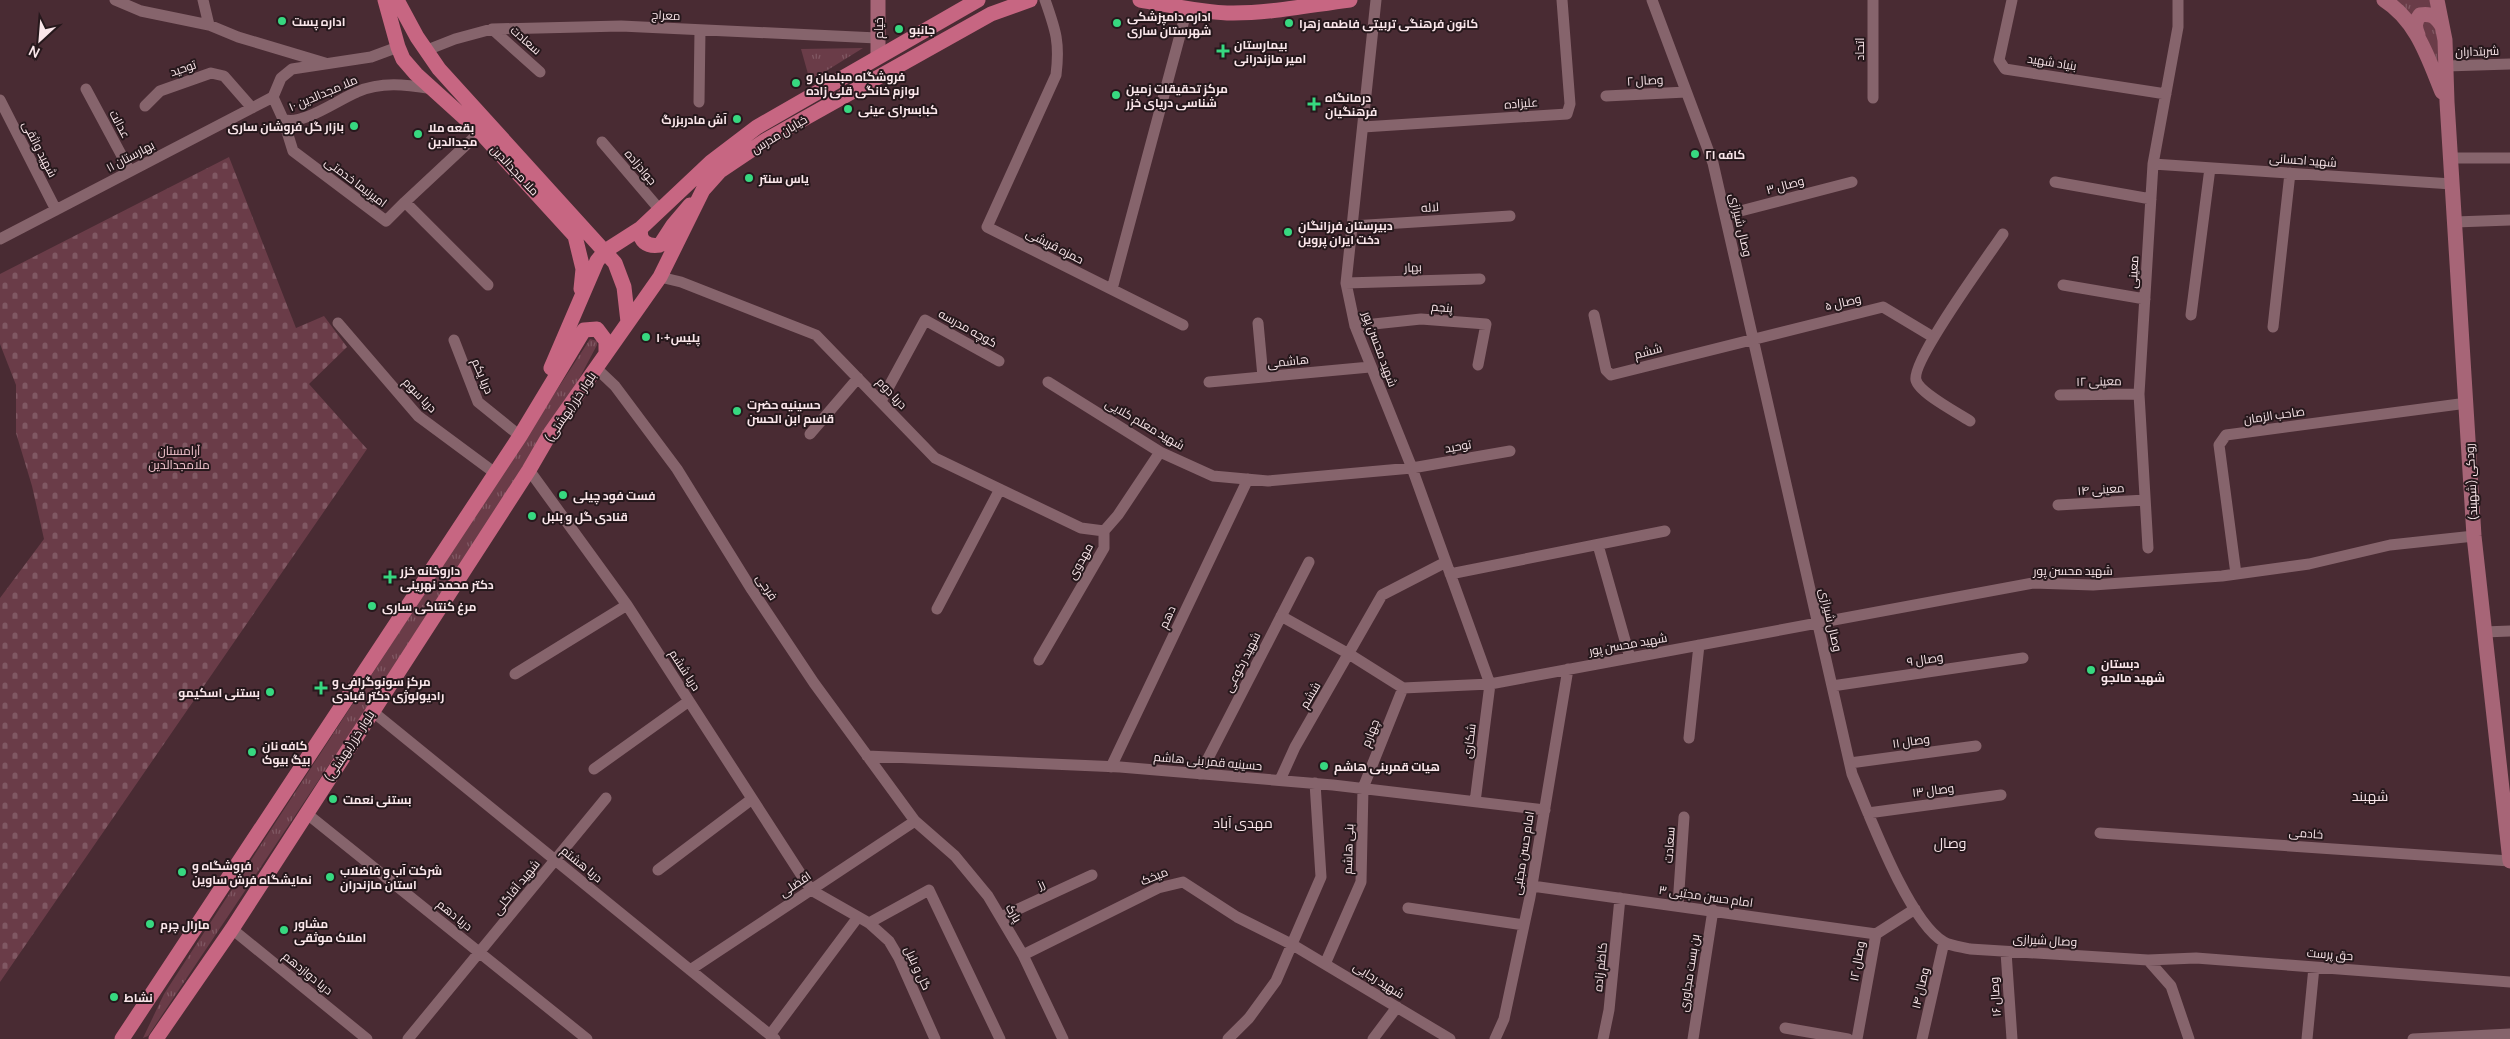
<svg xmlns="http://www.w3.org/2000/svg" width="2510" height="1039" viewBox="0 0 2510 1039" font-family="Manrope,Cairo,sans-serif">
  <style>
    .grass { fill: url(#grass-tufts) }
    .cemetery { fill: url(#cemetery-stones) }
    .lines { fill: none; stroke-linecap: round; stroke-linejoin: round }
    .street { stroke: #86646c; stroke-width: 11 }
    .secondary { stroke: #a76577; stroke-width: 15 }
    .primary { stroke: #c76682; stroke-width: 15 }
    .poi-dot { fill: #37d880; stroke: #26181c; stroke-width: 2 }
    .labels { text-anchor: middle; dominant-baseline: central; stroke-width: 4; stroke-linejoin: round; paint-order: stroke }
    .street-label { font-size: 12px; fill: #fae6ea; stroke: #26181c }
    .poi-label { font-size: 12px; font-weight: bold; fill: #fae6ea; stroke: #26181c; text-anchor: start }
    .park-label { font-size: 12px; fill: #f8c9d3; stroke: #26181c }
    .neighbourhood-label { font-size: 14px; fill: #fae6ea; stroke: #26181c }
  </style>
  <defs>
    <pattern id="grass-tufts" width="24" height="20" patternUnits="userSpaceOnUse" patternTransform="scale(1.25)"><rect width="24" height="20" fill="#6a3c48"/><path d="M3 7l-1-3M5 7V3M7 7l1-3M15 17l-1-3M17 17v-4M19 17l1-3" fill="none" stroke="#805863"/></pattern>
    <pattern id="cemetery-stones" width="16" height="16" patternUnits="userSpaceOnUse" patternTransform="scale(1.25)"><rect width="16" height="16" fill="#6a3c48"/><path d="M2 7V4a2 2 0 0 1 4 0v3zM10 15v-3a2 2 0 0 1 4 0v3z" fill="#805863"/></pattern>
  </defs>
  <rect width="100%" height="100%" fill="#492b33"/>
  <path class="grass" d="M2393 0H2432L2435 12 2411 20Z
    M2427 18 2439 31 2442 79 2419 22Z
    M863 48 810 81 801 49Z
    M590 339 597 341V345L551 432 148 1036 143 1038 164 994Z"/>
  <path class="cemetery" d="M229 157 296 328 324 316 347 347 309 384 367 449 0 982V598L44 539 32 486 16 433V385L0 344V274Z"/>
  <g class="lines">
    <path class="street" d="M115 0 141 11 209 25 238 37 325 63
      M203 0 209 25
      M1045 0C1056 31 1060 43 1056 75L987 227 1183 325
      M1376 0 1346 283 1355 326 1412 468 1490 684 2033 583 2093 585 2222 576 2309 564 2390 545 2474 536
      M1652 0 1713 163 1852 774C1869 814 1908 921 1944 942 1951 946 1962 947 1970 949L2148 960 2196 958 2510 982
      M1873 0V98
      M2012 0 1999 60 2005 69 2166 94
      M492 29 540 72
      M427 50 455 39 492 29 621 26 877 38
      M2446 66 2510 64
      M86 89 130 171
      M1606 96 1686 92
      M273 97 283 119 293 151 386 221 405 202 488 285
      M273 97 281 78 292 69 371 57 398 47
      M0 100 56 210
      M699 102 700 30
      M145 106 160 91 211 73 224 76 252 108
      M283 119C301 127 339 99 357 92 382 81 407 85 433 89
      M1363 127 1567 114 1570 104 1562 0
      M602 142 660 210
      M2451 158H2510
      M2153 164 2452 184
      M2055 182 2151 199
      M405 202 480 132
      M1725 215 1852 182
      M2455 222 2510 220
      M1352 226 1510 216
      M0 239 273 97
      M660 277 681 282 816 335 935 458 1081 528 1104 531
      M1346 283 1480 279
      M2063 285 2145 299
      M1112 289 1187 9
      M1594 315 1606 370 1611 375 1883 307 1933 337
      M2191 315 2210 168
      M338 323 418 416 495 473
      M1258 323 1263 377
      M1355 326 1421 319 1486 324 1478 365
      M2273 327 2290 173
      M454 340 478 402 520 436
      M596 368 615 386 677 469 752 590 814 683 915 821 955 856 988 896 1023 955 1063 1039
      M1048 382 1160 452 1213 476 1268 481 1412 468 1510 451
      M1209 382 1370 367
      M2060 395 2139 394
      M881 401 925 320 999 361
      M1970 421C1958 413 1919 393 1916 380 1911 361 1989 255 2003 234
      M810 434 858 378
      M529 470 627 605 811 890 869 923 889 941 899 958 935 1039
      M2058 505 2145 500
      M1598 545 1630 658
      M2148 548 2139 394 2153 164 2178 27V0
      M1450 574 1665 531
      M2236 574 2219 445 2226 435 2467 403
      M937 609 1000 489
      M1281 616 1349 654 1403 688 1490 684 1475 802
      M2484 632 2510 631
      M1039 660 1104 548V531L1118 515 1160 452
      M515 674 627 605
      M1832 686 2023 658
      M372 711 775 1039
      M1689 738 1699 645
      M867 756 1120 767 1333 785 1545 810
      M1850 763 1976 746
      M1111 767 1248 479
      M594 769 689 701
      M1200 774 1309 562
      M1280 780 1295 747 1382 595 1446 562
      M306 813 587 1039
      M1868 813 2001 795
      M2100 833 2510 861
      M658 870 752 799
      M1532 886 1876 934
      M1678 905 1684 817
      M1408 908 1524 925
      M1001 917 1092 875
      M869 923 929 890 1000 1039
      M232 929 367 1039
      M2006 952 2012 1039
      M1023 955 1158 888 1183 882 1237 917 1293 945 1450 1039
      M2148 960 2171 986 2189 1039
      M1325 964 1361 882 1363 788 1403 688
      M690 970 915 821
      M1785 1028 1848 1039
      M770 1035 858 917
      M408 1039 606 798
      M1228 1039 1249 1018 1276 981 1321 877 1315 783
      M1373 1039 1397 1007
      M1495 1039 1504 1019 1530 897 1568 669
      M1603 1039 1609 1010 1620 898
      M1693 1039 1713 910
      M1857 1039 1876 934 1915 909
      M1922 1039 1944 942
      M2307 1039 2314 967
      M2413 1039 2510 1034"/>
    <path class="secondary" d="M878 0V56
      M2384 0C2417 21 2428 58 2442 92
      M2437 0 2445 40 2447 102 2474 536 2510 861
      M2418 35C2414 26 2415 22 2420 15 2432 13 2436 17 2442 26"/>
    <path class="primary" d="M385 0 398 47 403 59 416 74 480 132 575 236 583 269 581 289
      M397 0 417 37 439 69 615 263 624 287 628 322
      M1140 0C1169 5 1198 12 1227 13 1268 14 1310 5 1350 0
      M641 228C638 241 647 247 660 245L673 225 690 205
      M551 368 597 261 605 251 641 228 711 162 757 127 978 0
      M122 1039 520 436 584 330 597 329 606 341V352
      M156 1039 232 929 529 470 551 432 660 277 703 190 720 171 766 140 991 14 1030 0"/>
  </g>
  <g class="poi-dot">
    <circle cx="282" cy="21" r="5"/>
    <circle cx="1117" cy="23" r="5"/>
    <circle cx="1289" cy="23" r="5"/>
    <circle cx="899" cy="29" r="5"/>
    <path d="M1220.5 43.5h5v5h5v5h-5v5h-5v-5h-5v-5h5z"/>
    <circle cx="796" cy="83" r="5"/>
    <circle cx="1116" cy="95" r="5"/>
    <path d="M1311.5 96.5h5v5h5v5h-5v5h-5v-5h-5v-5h5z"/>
    <circle cx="848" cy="109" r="5"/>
    <circle cx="737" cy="119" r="5"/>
    <circle cx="354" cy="126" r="5"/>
    <circle cx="418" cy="134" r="5"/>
    <circle cx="1695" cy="154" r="5"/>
    <circle cx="749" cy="178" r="5"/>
    <circle cx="1288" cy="232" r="5"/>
    <circle cx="646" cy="337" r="5"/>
    <circle cx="737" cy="411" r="5"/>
    <circle cx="563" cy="495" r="5"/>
    <circle cx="532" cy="516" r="5"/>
    <path d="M387.5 569.5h5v5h5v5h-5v5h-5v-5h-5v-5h5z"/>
    <circle cx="372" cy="606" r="5"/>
    <circle cx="2091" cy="670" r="5"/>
    <path d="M318.5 680.5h5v5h5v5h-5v5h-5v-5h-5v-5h5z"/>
    <circle cx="270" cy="692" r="5"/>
    <circle cx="252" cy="752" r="5"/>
    <circle cx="1324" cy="766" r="5"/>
    <circle cx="333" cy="799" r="5"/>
    <circle cx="182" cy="872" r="5"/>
    <circle cx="330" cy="877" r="5"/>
    <circle cx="150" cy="924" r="5"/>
    <circle cx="284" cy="930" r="5"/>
    <circle cx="114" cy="997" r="5"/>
  </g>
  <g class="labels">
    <g class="street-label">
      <text transform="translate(666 15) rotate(3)">معراج</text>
      <text transform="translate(878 28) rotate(-90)">خیام</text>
      <text transform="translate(526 40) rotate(42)">سعادت</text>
      <text transform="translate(1859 49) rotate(-90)">اتحاد</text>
      <text transform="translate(2477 51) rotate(-2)">شربتداران</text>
      <text transform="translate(2052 62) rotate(9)">بنیاد شهید</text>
      <text transform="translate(183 68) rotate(-19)">توحید</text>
      <text transform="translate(1645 80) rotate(-3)">وصال ۲</text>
      <text transform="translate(323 93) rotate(-23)">ملا مجدالدین ١٠</text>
      <text transform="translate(1521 103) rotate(-4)">علیزاده</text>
      <text transform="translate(120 124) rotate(62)">عدالت</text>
      <text transform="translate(779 134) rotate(-31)">خیابان مدرس</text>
      <text transform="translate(40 149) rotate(63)">شهید واثقی</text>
      <text transform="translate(130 156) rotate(-28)">بهارستان ۱۱</text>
      <text transform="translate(2303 160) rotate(4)">شهید احسانی</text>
      <text transform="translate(641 167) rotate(50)">جوادزاده</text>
      <text transform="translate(515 170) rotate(47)">ملا مجدالدین</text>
      <text transform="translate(356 182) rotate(37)">امیرنیما خدمتی</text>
      <text transform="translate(1785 185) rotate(-15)">وصال ۳</text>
      <text transform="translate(1430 207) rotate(-4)">لاله</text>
      <text transform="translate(1741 225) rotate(77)">وصال شیرازی</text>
      <text transform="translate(1055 246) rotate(27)">حمزه قریشی</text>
      <text transform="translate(1413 267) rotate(-2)">بهار</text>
      <text transform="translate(2133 272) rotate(-87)">معینی</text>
      <text transform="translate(1843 302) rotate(-13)">وصال ۵</text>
      <text transform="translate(1442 307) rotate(5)">پنجم</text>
      <text transform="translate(968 328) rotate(29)">کوچه مدرسه</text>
      <text transform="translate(1380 349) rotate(70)">شهید محسن پور</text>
      <text transform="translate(1648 351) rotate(-15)">ششم</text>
      <text transform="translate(1288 361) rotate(-6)">هاشمی</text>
      <text transform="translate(483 376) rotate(67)">دریا یکم</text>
      <text transform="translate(2099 381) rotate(-1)">معینی ۱۲</text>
      <text transform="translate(892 393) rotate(47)">دریا دوم</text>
      <text transform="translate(420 395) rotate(46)">دریا سوم</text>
      <text transform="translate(570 407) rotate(-56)">بلوار خزر(بهشتی)</text>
      <text transform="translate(2274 415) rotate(-8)">صاحب الزمان</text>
      <text transform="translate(1145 424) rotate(30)">شهید معلم کلایی</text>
      <text transform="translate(1458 446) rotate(-10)">توحید</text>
      <text transform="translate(2471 482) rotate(-93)">رودکی (شهبند)</text>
      <text transform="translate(2101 489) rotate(-4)">معینی ۱۴</text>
      <text transform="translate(1080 561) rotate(-61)">مهدوی</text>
      <text x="2073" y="570">شهید محسن پور</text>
      <text transform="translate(767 587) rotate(57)">فرجی</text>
      <text transform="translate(1167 617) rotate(-65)">دهم</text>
      <text transform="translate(1831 620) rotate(77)">وصال شیرازی</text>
      <text transform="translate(1628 644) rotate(-10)">شهید محسن پور</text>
      <text transform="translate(1925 659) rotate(-8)">وصال ۹</text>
      <text transform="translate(1242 662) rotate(-63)">شهید رکوعی</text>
      <text transform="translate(685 670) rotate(57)">دریا ششم</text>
      <text transform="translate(1310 695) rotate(-60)">ششم</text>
      <text transform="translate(1370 733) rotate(-69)">چهارم</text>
      <text transform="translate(1469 741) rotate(-83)">شکاری</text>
      <text transform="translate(1911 741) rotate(-8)">وصال ۱۱</text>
      <text transform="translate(349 746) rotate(-57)">بلوار خزر(بهشتی)</text>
      <text transform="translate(1208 761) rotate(5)">حسینیه قمر بنی هاشم</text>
      <text transform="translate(1933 790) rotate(-7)">وصال ۱۳</text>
      <text transform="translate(2306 833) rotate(4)">خادمی</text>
      <text transform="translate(1669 845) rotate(-86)">سعادت</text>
      <text transform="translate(1348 849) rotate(-88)">بنی هاشم</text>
      <text transform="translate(1523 853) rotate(-81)">امام حسن مجتبی</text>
      <text transform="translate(582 864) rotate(39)">دریا هشتم</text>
      <text transform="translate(1154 876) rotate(-22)">میخک</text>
      <text transform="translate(795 884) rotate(-34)">افضلی</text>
      <text transform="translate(1041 884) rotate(-25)">رز</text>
      <text transform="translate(516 887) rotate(-51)">شهید آقاگلی</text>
      <text transform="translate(1706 896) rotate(8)">امام حسن مجتبی ۳</text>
      <text transform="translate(1014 913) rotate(60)">پارک</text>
      <text transform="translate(455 915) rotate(39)">دریا دهم</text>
      <text transform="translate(2045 940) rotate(3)">وصال شیرازی</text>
      <text transform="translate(2330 954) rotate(4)">حق پرست</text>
      <text transform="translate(1857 961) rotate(-80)">وصال ۱۲</text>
      <text transform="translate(1600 967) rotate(-84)">کاظم زاده</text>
      <text transform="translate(918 968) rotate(65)">گل و بلبل</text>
      <text transform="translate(308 973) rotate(39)">دریا دوازدهم</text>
      <text transform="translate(1689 973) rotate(-81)">بن بست مجاوری</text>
      <text transform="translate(1379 980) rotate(32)">شهید رجایی</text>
      <text transform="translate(1920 988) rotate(-77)">وصال ۱۴</text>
      <text transform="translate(1995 997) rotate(-94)">وصال ۱۶</text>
    </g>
    <g class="poi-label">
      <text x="1127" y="16">اداره دامپزشکی<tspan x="1127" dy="14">شهرستان ساری</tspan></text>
      <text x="292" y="21">اداره پست</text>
      <text x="1299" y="23">کانون فرهنگی تربیتی فاطمه زهرا</text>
      <text x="909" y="29">جانبو</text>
      <text x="1234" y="44">بیمارستان<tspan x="1234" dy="14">امیر مازندرانی</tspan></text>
      <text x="806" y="76">فروشگاه مبلمان و<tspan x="806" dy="14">لوازم خانگی قلی زاده</tspan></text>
      <text x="1126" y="88">مرکز تحقیقات زمین<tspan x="1126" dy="14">شناسی دریای خزر</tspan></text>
      <text x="1325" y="97">درمانگاه<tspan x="1325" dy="14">فرهنگیان</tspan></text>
      <text x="858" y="109">کبابسرای عینی</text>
      <text x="727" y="119" text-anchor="end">آش مادربزرگ</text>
      <text x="344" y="126" text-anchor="end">بازار گل فروشان ساری</text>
      <text x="428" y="127">بقعه ملا<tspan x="428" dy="14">مجدالدين</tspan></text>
      <text x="1705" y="154">کافه ۲۱</text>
      <text x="759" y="178">یاس سنتر</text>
      <text x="1298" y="225">دبیرستان فرزانگان<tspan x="1298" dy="14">دخت ایران پروین</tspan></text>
      <text x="656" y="337">پلیس+١٠</text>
      <text x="747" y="404">حسینیه حضرت<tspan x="747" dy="14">قاسم ابن الحسن</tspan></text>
      <text x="573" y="495">فست فود چیلی</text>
      <text x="542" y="516">قنادی گل و بلبل</text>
      <text x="400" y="570">داروخانه خزر<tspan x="400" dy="14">دکتر محمد نهرینی</tspan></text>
      <text x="382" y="606">مرغ کنتاکی ساری</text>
      <text x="2101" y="663">دبستان<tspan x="2101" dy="14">شهید مالجو</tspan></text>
      <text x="332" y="681">مركز سونوگرافی و<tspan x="332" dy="14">راديولوژی دكتر قبادی</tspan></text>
      <text x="260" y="692" text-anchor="end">بستنی اسکیمو</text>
      <text x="262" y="745">کافه نان<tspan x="262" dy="14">بیگ بیوک</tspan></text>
      <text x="1334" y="766">هیات قمربنی هاشم</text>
      <text x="343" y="799">بستنی نعمت</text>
      <text x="192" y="865">فروشگاه و<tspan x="192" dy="14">نمایشگاه فرش ساوین</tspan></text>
      <text x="340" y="870">شرکت آب و فاضلاب<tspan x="340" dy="14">استان مازندران</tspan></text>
      <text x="294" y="923">مشاور<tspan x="294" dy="14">املاک موثقی</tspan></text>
      <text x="160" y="924">مارال چرم</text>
      <text x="124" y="997">نشاط</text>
    </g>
    <g class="park-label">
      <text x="179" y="450">آرامستان<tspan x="179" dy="14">ملامجدالدین</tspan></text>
    </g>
    <g class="neighbourhood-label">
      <text x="2370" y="795">شهبند</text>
      <text x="1243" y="822">مهدی آباد</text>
      <text x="1950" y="842">وصال</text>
    </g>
  </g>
  <g transform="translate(40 40) rotate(206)" stroke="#26181c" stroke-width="4" paint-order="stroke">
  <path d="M0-4L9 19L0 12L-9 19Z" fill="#fae6ea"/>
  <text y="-8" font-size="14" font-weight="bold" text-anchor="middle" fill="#fae6ea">N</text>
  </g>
</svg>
